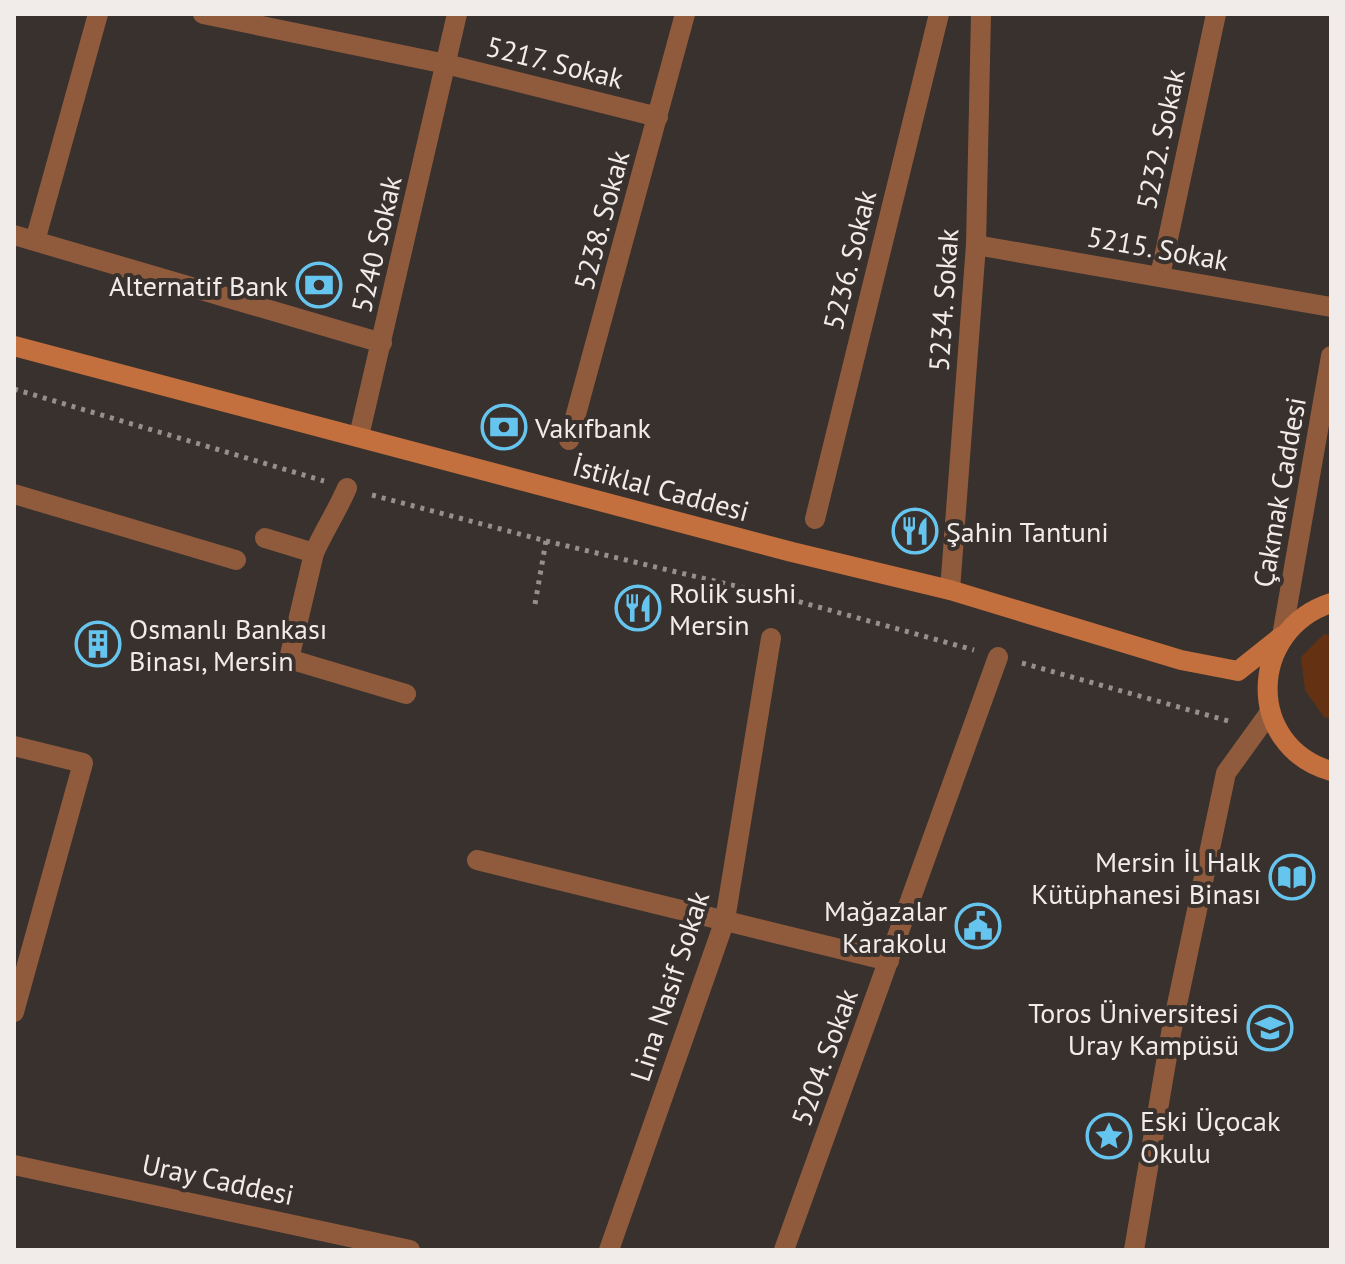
<svg xmlns="http://www.w3.org/2000/svg" width="1345" height="1264" viewBox="0 0 1345 1264" font-family="'PT Sans',sans-serif">
  <style>
    .green { fill: #643112 }
    .lines { fill: none; stroke-linecap: round; stroke-linejoin: round }
    .path { stroke: #96908d; stroke-width: 5; stroke-dasharray: 4 6; stroke-linecap: butt }
    .pedestrian { stroke: #905b3d; stroke-width: 20 }
    .minor { stroke: #905b3d; stroke-width: 20 }
    .tertiary { stroke: #905b3d; stroke-width: 20 }
    .secondary { stroke: #c36f3e; stroke-width: 20 }
    .labels { text-anchor: middle; dominant-baseline: central; stroke-width: 8; stroke-linejoin: round; paint-order: stroke }
    .street-label { font-size: 28px; fill: #f1ecea; stroke: #38312d }
    .poi-label { font-size: 28px; fill: #f1ecea; stroke: #38312d; text-anchor: start }
  </style>
  <rect width="100%" height="100%" fill="#38312d"/>
  <path class="green" d="M1324 634 1331 636V719L1324 717 1305 690 1301 657Z"/>
  <g class="lines">
    <path class="path" d="M14 389 324 481
      M372 495 546 541 782 597 974 650
      M535 604 546 541
      M1022 663 1232 722"/>
    <path class="pedestrian" d="M14 494 236 560"/>
    <path class="minor" d="M203 14 446 64 658 117
      M14 235 382 343
      M35 241 98 14
      M976 245 1331 307
      M1160 276 1216 14
      M359 436 457 14
      M569 440 685 14
      M815 519 939 14
      M265 538 314 553 289 659 406 694
      M314 553C324 531 337 511 347 488
      M950 590 976 245 981 14
      M14 746 83 763 14 1012
      M477 860 889 961
      M14 1165 410 1250
      M609 1250 725 920 771 638
      M784 1250 998 657
      M1134 1250 1171 1033 1226 773 1270 712"/>
    <path class="tertiary" d="M1282 636 1331 356"/>
    <path class="secondary" d="M14 346 792 552 950 590 1181 660 1238 671 1282 636
      M1331 603C1248 630 1245 746 1331 771"/>
  </g>
  <defs>
    <g id="bank-ring" transform="scale(2.3)"><circle r="9.5" fill="#38312d" stroke="#65c5ee" stroke-width="1.5"/><path d="M-6-4H6V4H-6ZM0-2.3a2.3 2.3 0 1 0 0 4.6a2.3 2.3 0 1 0 0-4.6Z" fill="#65c5ee"/></g>
    <g id="restaurant-ring" transform="scale(2.3)"><circle r="9.5" fill="#38312d" stroke="#65c5ee" stroke-width="1.5"/><path d="M-5-6h1v4h1v-4h1v4h1v-4h1v5L-1.5 .5V6h-2V.5L-5-1ZM5-6V6H3V1.5H1.5Q1.5-4 5-6Z" fill="#65c5ee"/></g>
    <g id="building-ring" transform="scale(2.3)"><circle r="9.5" fill="#38312d" stroke="#65c5ee" stroke-width="1.5"/><path d="M-4-6H4V6H1V3H-1V6H-4ZM-2.5-4.3h1.7v1.8h-1.7ZM.8-4.3h1.7v1.8H.8ZM-2.5-1h1.7V.8h-1.7ZM.8-1h1.7V.8H.8Z" fill="#65c5ee"/></g>
    <g id="library-ring" transform="scale(2.3)"><circle r="9.5" fill="#38312d" stroke="#65c5ee" stroke-width="1.5"/><path d="M-6-4Q-3-5.5-.7-3.5V5Q-3 3-6 4ZM6-4Q3-5.5 .7-3.5V5Q3 3 6 4Z" fill="#65c5ee"/></g>
    <g id="civic-ring" transform="scale(2.3)"><circle r="9.5" fill="#38312d" stroke="#65c5ee" stroke-width="1.5"/><path d="M-.6-6.5H3V-4.5H.6V-3L4-1V1h2V6H-6V1h2V-1L-.6-3ZM-1.2 2.5V6h2.4V2.5Z" fill="#65c5ee"/></g>
    <g id="university-ring" transform="scale(2.3)"><circle r="9.5" fill="#38312d" stroke="#65c5ee" stroke-width="1.5"/><path d="M0-5L7-2L0 1L-7-2ZM-4 1L0 2.5L4 1V4Q0 6-4 4Z" fill="#65c5ee"/></g>
    <g id="sight-ring" transform="scale(2.3)"><circle r="9.5" fill="#38312d" stroke="#65c5ee" stroke-width="1.5"/><path d="M0-6L1.8-2.2L6-1.7L2.9 1.2L3.7 5.4L0 3.3L-3.7 5.4L-2.9 1.2L-6-1.7L-1.8-2.2Z" fill="#65c5ee"/></g>
  </defs>
  <g fill-rule="evenodd">
    <use href="#bank-ring" x="319" y="285"/>
    <use href="#bank-ring" x="504" y="427"/>
    <use href="#restaurant-ring" x="915" y="531"/>
    <use href="#restaurant-ring" x="638" y="608"/>
    <use href="#building-ring" x="98" y="644"/>
    <use href="#library-ring" x="1292" y="877"/>
    <use href="#civic-ring" x="978" y="926"/>
    <use href="#university-ring" x="1270" y="1028"/>
    <use href="#sight-ring" x="1109" y="1136"/>
  </g>
  <g class="labels">
    <g class="street-label">
      <text transform="translate(555 62) rotate(14)">5217. Sokak</text>
      <text transform="translate(1160 139) rotate(-78)">5232. Sokak</text>
      <text transform="translate(601 220) rotate(-75)">5238. Sokak</text>
      <text transform="translate(376 244) rotate(-77)">5240 Sokak</text>
      <text transform="translate(1158 248) rotate(10)">5215. Sokak</text>
      <text transform="translate(849 260) rotate(-76)">5236. Sokak</text>
      <text transform="translate(943 300) rotate(-86)">5234. Sokak</text>
      <text transform="translate(661 488) rotate(15)">İstiklal Caddesi</text>
      <text transform="translate(1279 492) rotate(-80)">Çakmak Caddesi</text>
      <text transform="translate(669 986) rotate(-72)">Lina Nasif Sokak</text>
      <text transform="translate(824 1057) rotate(-70)">5204. Sokak</text>
      <text transform="translate(218 1179) rotate(12)">Uray Caddesi</text>
    </g>
    <g class="poi-label">
      <text x="288" y="285" text-anchor="end">Alternatif Bank</text>
      <text x="535" y="427">Vakıfbank</text>
      <text x="946" y="531">Şahin Tantuni</text>
      <text x="669" y="592">Rolik sushi<tspan x="669" dy="32">Mersin</tspan></text>
      <text x="129" y="628">Osmanlı Bankası<tspan x="129" dy="32">Binası, Mersin</tspan></text>
      <text x="1261" y="861" text-anchor="end">Mersin İl Halk<tspan x="1261" dy="32">Kütüphanesi Binası</tspan></text>
      <text x="947" y="910" text-anchor="end">Mağazalar<tspan x="947" dy="32">Karakolu</tspan></text>
      <text x="1239" y="1012" text-anchor="end">Toros Üniversitesi<tspan x="1239" dy="32">Uray Kampüsü</tspan></text>
      <text x="1140" y="1120">Eski Üçocak<tspan x="1140" dy="32">Okulu</tspan></text>
    </g>
  </g>
  <rect width="1345" height="1264" fill="none" stroke="#f1ecea" stroke-width="32"/>
</svg>
